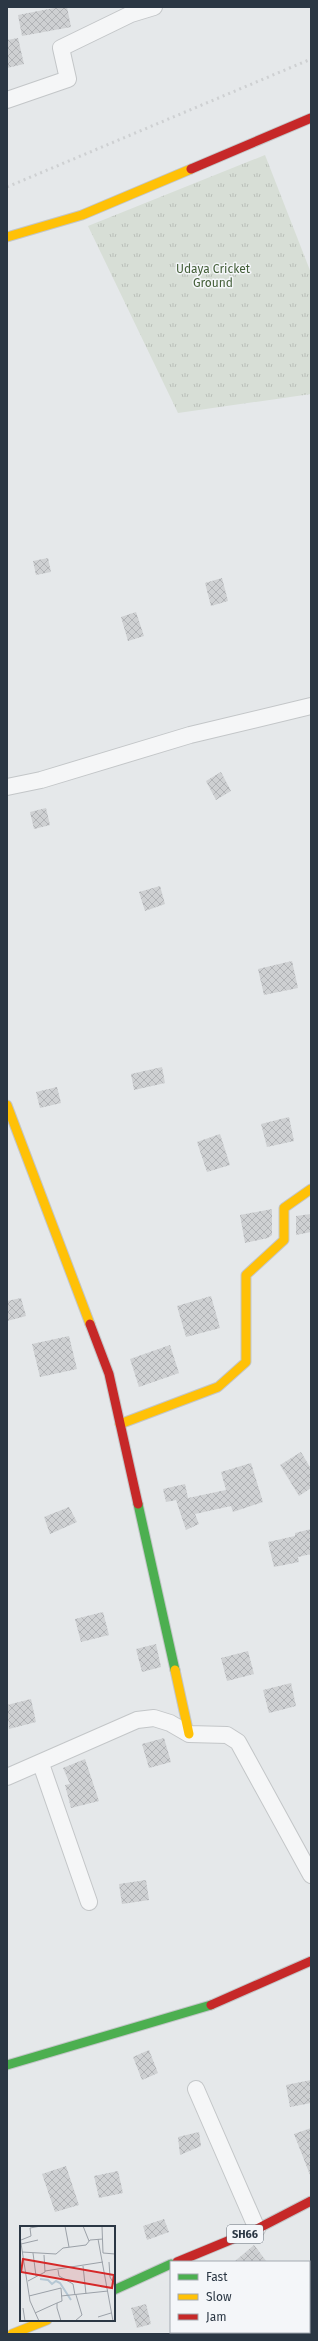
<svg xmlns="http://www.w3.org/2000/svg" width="318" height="2341" viewBox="0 0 318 2341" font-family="'Fira Sans',sans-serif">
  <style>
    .park { fill: url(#park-tufts) }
    .building { fill: url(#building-cross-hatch) }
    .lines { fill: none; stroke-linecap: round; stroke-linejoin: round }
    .street-casing { stroke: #c3c6c8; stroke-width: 18 }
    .fast-casing { stroke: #c3c6c8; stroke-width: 11 }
    .slow-casing { stroke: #c3c6c8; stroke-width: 11 }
    .jam-casing { stroke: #c3c6c8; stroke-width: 11 }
    .street { stroke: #f5f6f7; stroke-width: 16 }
    .fast { stroke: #4caf50; stroke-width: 9 }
    .slow { stroke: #ffc107; stroke-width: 9 }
    .jam { stroke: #c62828; stroke-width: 9 }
    .rail { stroke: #ced0d2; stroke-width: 3; stroke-dasharray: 2 4; stroke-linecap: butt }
    .labels { text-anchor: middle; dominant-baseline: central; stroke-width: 3; stroke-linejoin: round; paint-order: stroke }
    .shield { fill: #f4f6f9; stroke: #67707a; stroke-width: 1 }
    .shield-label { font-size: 11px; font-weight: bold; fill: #2b3744 }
    .park-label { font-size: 12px; fill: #445f39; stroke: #f4f6f9 }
    .inset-river { fill: none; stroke: #b5c7d4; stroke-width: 2 }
    .inset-road { fill: none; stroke: #9ba1a8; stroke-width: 1 }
    .view { fill: #d62828; fill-opacity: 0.15; stroke: #d62828; stroke-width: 2 }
    .inset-edge { fill: none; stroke: #2b3744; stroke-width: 2 }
  </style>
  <defs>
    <pattern id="park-tufts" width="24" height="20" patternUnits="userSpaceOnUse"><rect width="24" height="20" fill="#d7ded6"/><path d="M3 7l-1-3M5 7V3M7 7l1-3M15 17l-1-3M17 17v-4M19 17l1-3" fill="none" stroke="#b9bfb9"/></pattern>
    <pattern id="building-cross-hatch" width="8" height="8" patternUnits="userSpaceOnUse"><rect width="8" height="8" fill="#ced0d2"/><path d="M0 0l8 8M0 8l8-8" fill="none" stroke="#b1b3b6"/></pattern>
  </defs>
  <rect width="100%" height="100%" fill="#e5e8ea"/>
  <path class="park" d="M265 155 311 273V394L178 413 88 226Z"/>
  <path class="building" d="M59 7H67L71 27 22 36 18 15Z
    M18 38 24 64 7 68V40Z
    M48 558 51 572 36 575 33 561Z
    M222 578 228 601 211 606 205 583Z
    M136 612 144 636 128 641 121 617Z
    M221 772 231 791 216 800 206 781Z
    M46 808 50 825 34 829 30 812Z
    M160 886 165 904 145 911 139 892Z
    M292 961 298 988 264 995 258 969Z
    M162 1067 165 1083 134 1090 131 1074Z
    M57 1087 61 1103 40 1108 36 1092Z
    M289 1117 294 1141 267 1147 261 1124Z
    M220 1134 230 1165 207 1172 197 1142Z
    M272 1209V1235L268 1238 245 1243 240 1215Z
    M311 1214V1232L296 1235V1216Z
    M211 1296 220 1328 186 1337 177 1306Z
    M21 1298 26 1316 7 1321V1301Z
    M69 1336 77 1369 40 1377 32 1344Z
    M170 1345 179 1373 139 1387 130 1359Z
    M301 1452 311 1469V1488L299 1496 280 1465Z
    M251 1463 263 1502 233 1512 231 1506 195 1514 199 1524 186 1530 176 1500 166 1502 163 1489 185 1484 188 1498 226 1490 221 1472Z
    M69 1507 77 1522 50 1534 44 1517Z
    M311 1529V1554L298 1557 299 1562 274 1567 268 1542 295 1536V1533Z
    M103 1612 109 1635 81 1642 75 1619Z
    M156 1644 161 1667 142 1672 136 1649Z
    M248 1651 254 1674 227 1681 221 1658Z
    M291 1683 296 1706 269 1713 263 1690Z
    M31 1699 36 1722 9 1729 7 1705Z
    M164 1738 171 1762 149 1768 142 1744Z
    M85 1759 99 1801 71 1808 65 1785 70 1784 63 1768Z
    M146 1880 149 1900 122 1904 119 1884Z
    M149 2050 158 2073 142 2080 133 2057Z
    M311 2080V2103L290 2107 286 2085Z
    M311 2128V2175H310L294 2134Z
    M199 2132 201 2146 180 2155 178 2137Z
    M66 2166 79 2205 55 2212 42 2174Z
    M118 2171 123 2193 99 2198 94 2176Z
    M164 2219 169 2232 147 2240 143 2226Z
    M254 2245 267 2262H234Z
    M146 2304 151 2324 137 2328 131 2308Z"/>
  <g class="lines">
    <g class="street-casing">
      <path id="street" d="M7 100 68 79 61 48 131 14 154 7
        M7 787 41 780 190 735 311 706
        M41 1764 89 1902
        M7 1777 137 1720 154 1718 170 1723 189 1734 227 1735 238 1742 311 1875
        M196 2089 257 2229"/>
    </g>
    <g class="fast-casing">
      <path id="fast" d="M138 1504 175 1670
        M7 2065 211 2005
        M114 2290 171 2264"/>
    </g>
    <g class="slow-casing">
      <path id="slow" d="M7 237 82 215 191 169
        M7 1105 90 1324
        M120 1424 218 1387 246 1362V1275L284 1240V1208L311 1189
        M175 1670 189 1734
        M12 2334 47 2320"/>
    </g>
    <g class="jam-casing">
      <path id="jam" d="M191 169 311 118
        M90 1324 109 1374 138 1504
        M211 2005 311 1961
        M177 2262 257 2229 311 2201"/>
    </g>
    <use href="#street" class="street"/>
    <use href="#fast" class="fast"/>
    <use href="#slow" class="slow"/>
    <use href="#jam" class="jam"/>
    <path class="rail" d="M7 187 311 59"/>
  </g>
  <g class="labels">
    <rect class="shield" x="227" y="2225" width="36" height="18" rx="3"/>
    <g class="shield-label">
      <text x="245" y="2234">SH66</text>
    </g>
    <g class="park-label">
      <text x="213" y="269">Udaya Cricket<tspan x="213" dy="14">Ground</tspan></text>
    </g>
  </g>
  <g transform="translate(20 2226)">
    <rect width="95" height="95" fill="#e5e8ea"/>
    <path class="inset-river" d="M20 53 28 54 32 58 36 55 40 57 51 74"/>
    <path class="inset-road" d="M45 0 49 21M63 0 69 15M82 0 83 27 95 28M0 11 10 75 19 95M78 13 93 95M1 14 11 10 10 2 21 0M1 18 18 14M2 26 36 28 43 22 66 19 70 14 83 13M13 27 16 50M89 36 90 51 95 60M63 40 66 68M38 44 39 50 53 58 55 69M25 45 83 36M8 55 25 46 24 29M9 70 41 62 42 75 37 77V82L41 95M41 70 88 65M3 82 5 95M15 87 37 77M78 91 91 87M55 95 62 89 56 69"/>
    <path class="view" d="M3 33 94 49 92 62 1 46Z"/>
    <rect width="95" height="95" class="inset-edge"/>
  </g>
  <rect width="318" height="2341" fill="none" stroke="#2b3744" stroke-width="16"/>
  <rect x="170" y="2261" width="140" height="72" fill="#f4f6f9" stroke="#a4aab1"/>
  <rect x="178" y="2274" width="20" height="6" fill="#4caf50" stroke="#a4aab1"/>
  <text x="206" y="2281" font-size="12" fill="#2b3744">Fast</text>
  <rect x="178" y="2294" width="20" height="6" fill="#ffc107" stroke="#a4aab1"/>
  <text x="206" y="2301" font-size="12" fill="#2b3744">Slow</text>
  <rect x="178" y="2314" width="20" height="6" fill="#c62828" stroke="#a4aab1"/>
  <text x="206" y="2321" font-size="12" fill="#2b3744">Jam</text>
</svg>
